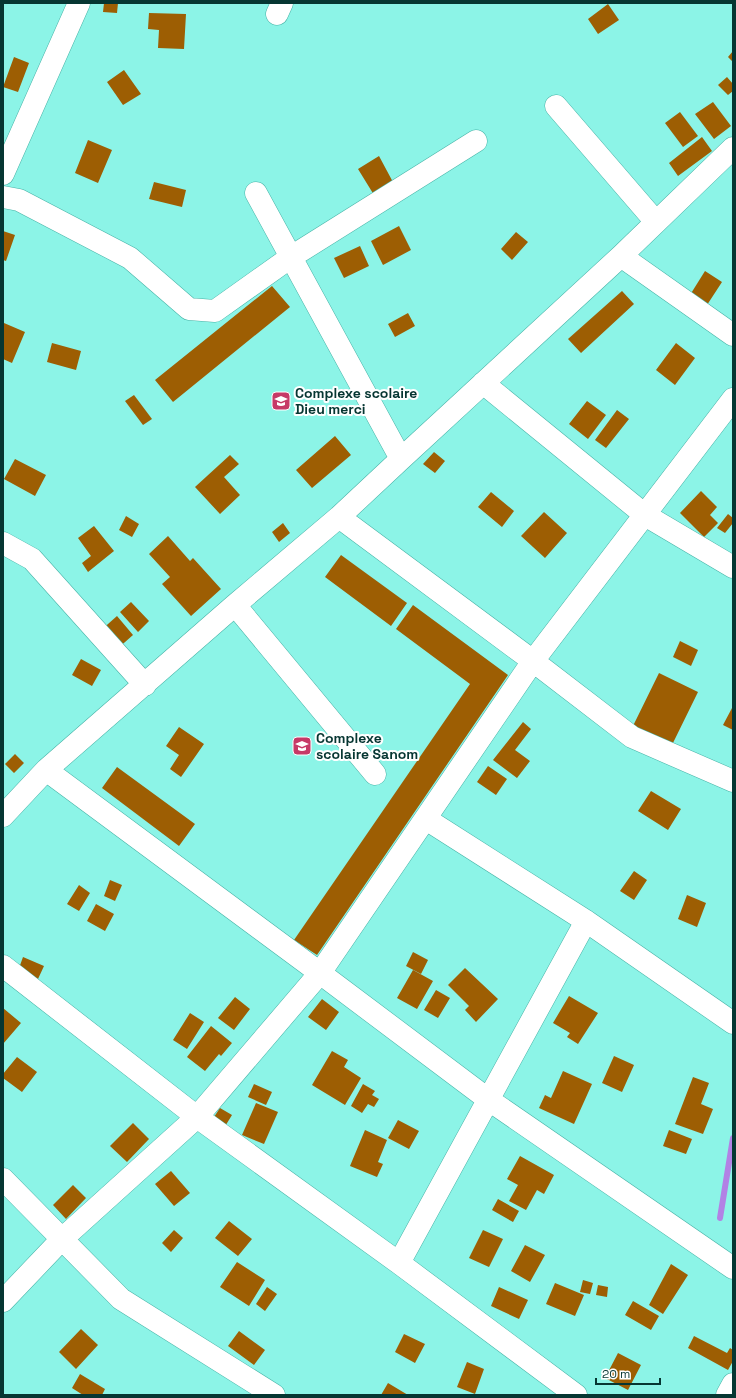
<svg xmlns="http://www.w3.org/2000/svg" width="736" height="1398" viewBox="0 0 736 1398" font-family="'Space Grotesk',sans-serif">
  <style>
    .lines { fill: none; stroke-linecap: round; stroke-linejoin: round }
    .stream { stroke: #b281e5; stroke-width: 6 }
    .building { fill: #9d5e03 }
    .minor-casing { stroke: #47b3a7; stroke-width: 23 }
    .minor { stroke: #fff; stroke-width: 22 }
    .labels { text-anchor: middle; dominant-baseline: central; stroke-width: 4; stroke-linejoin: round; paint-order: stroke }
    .poi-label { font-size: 14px; font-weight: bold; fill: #063632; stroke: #fff; text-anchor: start }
  </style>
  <rect width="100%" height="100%" fill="#8cf4e7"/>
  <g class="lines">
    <path class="stream" d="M720 1218 733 1138"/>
  </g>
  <path class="building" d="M104 3H118L117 13 103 12Z
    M608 4 619 20 598 34 588 19Z
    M149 13 186 14 184 49 158 48 159 30 148 29Z
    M733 51V62L728 57Z
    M14 57 29 63 18 92 3 87Z
    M124 70 141 94 123 105 107 82Z
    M727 77 733 84V91L728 95 718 85Z
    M713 102 731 126 714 139 695 114Z
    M680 112 698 136 683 147 665 123Z
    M702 137 712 151 678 176 669 163Z
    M88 140 112 150 98 183 75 173Z
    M379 156 394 184 374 195 358 169Z
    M154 182 186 190 182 207 149 199Z
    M399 226 411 250 383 265 371 241Z
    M3 231 15 235 6 261 3 260Z
    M516 232 528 242 512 260 501 249Z
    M360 246 369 266 344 278 334 258Z
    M705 271 722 282 707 305 690 295Z
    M272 286 290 307 173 402 155 380Z
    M622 291 634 304 581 353 568 339Z
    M408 313 415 326 395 337 388 324Z
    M4 323 25 332 12 363 3 359Z
    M52 343 81 351 76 370 47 362Z
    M676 343 695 358 675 385 656 370Z
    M134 395 152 419 143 425 125 401Z
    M587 401 606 415 588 439 569 424Z
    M617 410 629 419 606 448 595 440Z
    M335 436 351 455 312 488 296 470Z
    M434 452 445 461 435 473 423 464Z
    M230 455 239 464 224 477 240 495 220 514 195 487Z
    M15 459 46 475 35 496 4 479Z
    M701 491 717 507 710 515 718 523 704 537 680 513Z
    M491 492 514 511 502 527 478 507Z
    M544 512 567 533 545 558 521 536Z
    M728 514 733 518V523L725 533 717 528Z
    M126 516 139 524 132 537 119 530Z
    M283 523 290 533 279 542 272 532Z
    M94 526 114 551 88 572 82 563 91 556 78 538Z
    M168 536 190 561 193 558 221 589 191 616 162 584 170 577 149 554Z
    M341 555 407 603 391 626 325 577Z
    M131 602 149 621 138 632 120 612Z
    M413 605 508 675 317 955 294 940 470 684 396 629Z
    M117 616 133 635 116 650 99 632Z
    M680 641 698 650 691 666 673 657Z
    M81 659 101 670 92 686 72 675Z
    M659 673 698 692 671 747 632 728Z
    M732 708H733V730L723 725Z
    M523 722 531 729 515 750 530 761 517 778 493 760Z
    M179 727 204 744 181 777 170 769 179 755 166 746Z
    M15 754 24 763 14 773 5 764Z
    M488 766 507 779 496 795 477 782Z
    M117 767 195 824 179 846 102 788Z
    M651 791 681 809 668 830 638 811Z
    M634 871 647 880 634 900 620 891Z
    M110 880 122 885 115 901 104 896Z
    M79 885 90 893 79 911 67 904Z
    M687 895 706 903 697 927 678 919Z
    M96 904 114 914 105 931 87 921Z
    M413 952 428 960 421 974 406 966Z
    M23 957 44 966 38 979 18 971Z
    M465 968 498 999 476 1022 465 1010 469 1006 448 985Z
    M413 970 433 981 417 1009 397 998Z
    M436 990 450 998 438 1018 424 1010Z
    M569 996 598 1013 578 1044 567 1037 570 1033 553 1023Z
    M235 997 250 1009 234 1030 218 1018Z
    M322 999 339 1012 326 1030 308 1017Z
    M3 1008 21 1023 3 1044Z
    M190 1013 204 1022 187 1049 173 1040Z
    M211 1026 232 1043 221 1056 219 1054 205 1071 187 1057Z
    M332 1051 348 1060 344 1067 361 1078 345 1105 312 1085Z
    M614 1056 634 1065 622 1092 602 1083Z
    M17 1057 37 1072 22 1092 3 1078V1074Z
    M563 1071 592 1084 574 1124 539 1108 545 1095 551 1098Z
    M693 1077 709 1083 701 1104 713 1109 703 1134 675 1124Z
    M254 1084 272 1092 266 1105 248 1097Z
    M363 1084 375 1091 372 1095 379 1099 374 1107 368 1104 362 1113 351 1106Z
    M256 1103 278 1112 264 1144 242 1135Z
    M220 1108 232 1115 224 1128 212 1120Z
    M398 1120 419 1131 409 1149 388 1138Z
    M133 1123 149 1139 127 1162 110 1146Z
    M365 1130 387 1140 378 1162 383 1164 377 1177 350 1166Z
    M669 1130 692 1139 686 1154 663 1146Z
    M520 1156 554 1175 544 1194 537 1190 526 1210 509 1201 518 1185 507 1179Z
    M171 1171 190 1193 174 1206 155 1184Z
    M73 1185 86 1198 66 1219 53 1205Z
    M498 1199 519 1211 513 1222 492 1210Z
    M229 1221 252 1239 238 1256 215 1238Z
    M174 1230 183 1238 171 1252 162 1243Z
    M483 1230 503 1239 489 1267 469 1258Z
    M525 1245 545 1255 530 1282 511 1271Z
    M237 1262 265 1280 249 1306 220 1287Z
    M671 1264 688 1275 663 1314 649 1305Z
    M583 1280 593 1283 590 1294 580 1292Z
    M555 1283 584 1295 575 1316 546 1304Z
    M598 1285 608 1287 607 1297 596 1295Z
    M267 1287 277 1294 265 1311 256 1304Z
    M499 1287 528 1300 519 1319 491 1306Z
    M633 1301 659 1316 651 1330 625 1315Z
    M81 1329 98 1345 76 1369 59 1352Z
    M239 1331 265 1350 254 1365 228 1346Z
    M404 1334 425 1344 415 1363 395 1352Z
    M694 1336 727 1353 730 1348 733 1350V1361L728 1370 688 1348Z
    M618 1353 641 1365 628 1390 605 1378Z
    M467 1362 484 1369 475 1394 457 1387Z
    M80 1374 105 1389 102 1395H83L72 1388Z
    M388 1383 408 1395H381Z"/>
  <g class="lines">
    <g class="minor-casing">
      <path id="minor" d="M277 14 282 3
        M556 106 656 222
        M3 174 79 3
        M256 193 401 459
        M3 197 19 200 130 258 189 309 215 311 291 257 476 141
        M621 256 733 335
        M483 383 645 515 733 567
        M339 517 533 661 632 737 733 781
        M3 543 32 559 145 685
        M235 605 375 774
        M46 770 320 973 489 1100 733 1268
        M3 816 46 770 235 605 339 517 401 459 621 256 733 148
        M426 819 586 921 733 1023
        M3 966 197 1117 399 1263 576 1395
        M3 1179 121 1299 274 1395
        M399 1263 586 921
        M3 1301 62 1239 197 1117 320 973 533 661 733 399
        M727 1395 733 1384"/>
    </g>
    <use href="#minor" class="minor"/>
  </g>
  <defs>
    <g id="school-square" transform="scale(1)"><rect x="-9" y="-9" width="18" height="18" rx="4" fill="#c63967" stroke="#fff"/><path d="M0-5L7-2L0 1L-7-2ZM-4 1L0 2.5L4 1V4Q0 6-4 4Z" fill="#fff"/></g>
  </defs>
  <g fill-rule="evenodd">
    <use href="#school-square" x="281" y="401"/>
    <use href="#school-square" x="302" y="746"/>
  </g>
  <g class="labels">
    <g class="poi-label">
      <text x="295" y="393">Complexe scolaire<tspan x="295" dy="16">Dieu merci</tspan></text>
      <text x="316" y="738">Complexe<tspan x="316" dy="16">scolaire Sanom</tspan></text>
    </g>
  </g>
  <rect width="736" height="1398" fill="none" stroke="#063632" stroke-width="8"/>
  <path d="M596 1378v6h64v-6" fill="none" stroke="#063632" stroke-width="2"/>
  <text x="602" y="1378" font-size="12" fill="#063632" stroke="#ffffff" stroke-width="3" paint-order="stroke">20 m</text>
</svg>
